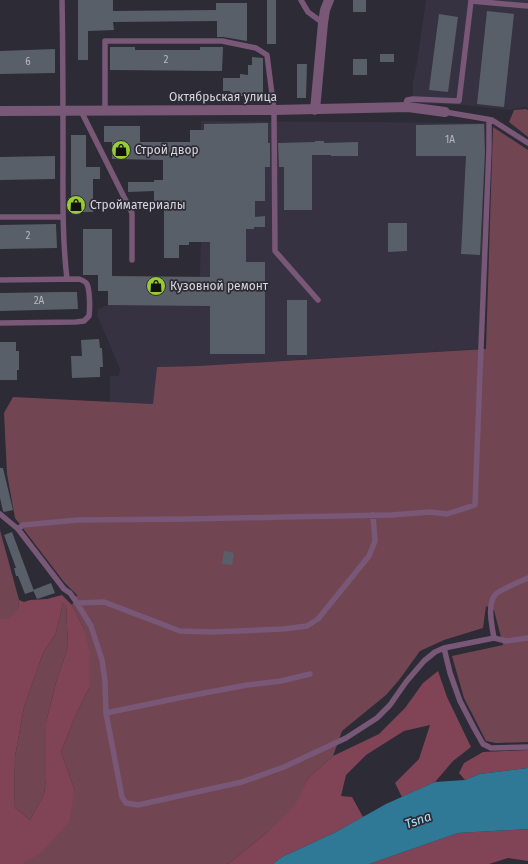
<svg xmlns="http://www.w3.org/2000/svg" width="528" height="864" viewBox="0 0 528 864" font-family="'Fira Sans',sans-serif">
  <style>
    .built { fill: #363242 }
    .green { fill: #714652 }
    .forest { fill: #804456; fill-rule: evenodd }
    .water { fill: #2f7996 }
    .building { fill: #595f69 }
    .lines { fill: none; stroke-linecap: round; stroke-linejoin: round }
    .service { stroke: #795777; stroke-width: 5.5 }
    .minor { stroke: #795777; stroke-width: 10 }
    .labels { text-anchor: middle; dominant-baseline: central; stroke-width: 3.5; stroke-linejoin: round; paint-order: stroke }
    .number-label { font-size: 10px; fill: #b8b8bf }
    .street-label { font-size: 12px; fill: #d7d6dc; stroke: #2d2b35 }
    .poi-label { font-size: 12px; fill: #d7d6dc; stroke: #2d2b35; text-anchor: start }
    .water-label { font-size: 13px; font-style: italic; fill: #a7e1fb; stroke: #2d2b35 }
  </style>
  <rect width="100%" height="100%" fill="#2d2b35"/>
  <path class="built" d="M426 0H528V108L525 107 511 110 463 105 414 103 413 96V82L417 63Z
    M201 121 486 123 479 349 198 366 157 367 154 404 110 402V376H119L120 369 97 315 98 309 108 305H199L201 240Z"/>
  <path class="green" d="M526 109 528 110V137L509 122 514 110Z
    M493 127 528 150V742L496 743 486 741 464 698 452 656 503 645 494 610 486 606 483 628 444 640 420 651 399 680 386 695 342 731 333 756 308 778 296 805 265 834 228 864H21L75 791 61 752 74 719 89 688 83 627 72 605 77 595 64 582 15 518 7 474 4 413 13 397 153 404 157 367 198 366 486 349Z
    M0 530 19 600 0 823Z
    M63 603 66 604 68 647 57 679 46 722V780L44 794 30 820 14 807 15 757 24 707 43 653 56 633Z"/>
  <path class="forest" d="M62 595 72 605 83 627 90 653 89 688 74 719 61 752 75 791 69 822 43 851 23 864H0V619H9L18 609 19 600 24 602 30 600 47 599ZM63 603 66 605 68 647 57 679 46 722V780L44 794 30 820 14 807 15 757 24 707 43 653 56 633Z
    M438 671 447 697 471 747 453 761 435 782 402 797 395 783 419 759 430 725 404 731 366 755 346 775 341 796 352 797 363 817 336 832 282 857 273 864H228L265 834 295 805 308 778 333 756 379 734 405 708 423 683Z
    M528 750V768L480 774 465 780 459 773 464 763 483 752Z
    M528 829V861L508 858 489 864H369L458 833Z"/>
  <path class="water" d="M528 768V829L458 833 369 864H273L282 857 336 832 386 804 435 782 465 780 480 774Z"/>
  <path class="building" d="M78 0H113V11L216 10V3H247V41L223 37H217V21L113 22 114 30 88 31V60H78Z
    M267 0H276V44H267Z
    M353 0H366V12H353Z
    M487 11 514 14 504 107 477 104Z
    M439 14 458 17 448 92 429 90Z
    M110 47H135V50H200V47H223L222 71 110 70Z
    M55 49V73L0 74V51Z
    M380 54H394V62H380Z
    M252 57 263 58V96H230V91H223V78H240V74L248 75V65H252Z
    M353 59H367V75H353Z
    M297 64H307L306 98H297Z
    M268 123V143H270V167H265V201H255V217L265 216V227H254V229H246V262H265V354H210V306L108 305V291H98V275H83V229H112V276L210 277V242H189V245H179V258H164V201H154V191L128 192V182H154V180H163V160L112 159V142H104V126H140V142H190V130H204V124Z
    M484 124 485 152 480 255 461 254 466 156H416V125Z
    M71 135H86V167H100V179H93V212H71Z
    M315 141H324V143L358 142V156H331V155H312V210H284V167H279L278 143 315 142Z
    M55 156V179L0 180V157Z
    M388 223H407V251L388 252Z
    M56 224 57 248 0 249V225Z
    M62 292H77L78 309 0 311V293Z
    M287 300H307V355H287Z
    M99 339 100 348H102L103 367H100V377L72 378 71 356H82L81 340Z
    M0 342H16V351H19V370H17V380H0Z
    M0 468H3L13 510 4 512 3 511 0 498Z
    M12 532 34 591 25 594 18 576H16L14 568H16L4 535Z
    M224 551 234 553 232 565 222 564Z
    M51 583 55 593 37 599 33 590Z"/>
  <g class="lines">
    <path class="service" d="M62 0C63 51 63 101 63 152 63 194 62 237 67 279
      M301 0 308 12 323 23
      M405 107 407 100 413 99 459 101 471 1 528 6
      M81 111 132 213V260
      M105 111V41H222L256 48 267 55 274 110 275 251 318 300
      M445 112 492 120 528 143
      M0 217H63
      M0 280 79 279C82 280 85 281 87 284 90 291 90 308 89 316L84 321 76 322 0 323
      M0 514 18 529 64 589 70 593 77 603 91 626 102 660 105 681 106 713 122 797 126 803 138 805 242 782 284 767 346 738 377 718 390 705 406 682 424 661 435 652 444 648 450 673 460 701 474 728 483 744 491 748 528 747
      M18 529 23 525 78 520 188 519 285 517 391 515 430 512 447 514 475 505 480 373 489 148V120
      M77 603 104 602 180 631 212 632 283 629 307 626 318 619 369 556 375 541 373 515
      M494 638 506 641 528 638
      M444 648 494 638C492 626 487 605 495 595 499 590 521 581 528 578
      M106 713 183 697 247 685 281 681 310 674"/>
    <path class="minor" d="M315 110 323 23 325 10 329 0
      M0 111 274 110 408 107 445 112"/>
  </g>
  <defs>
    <g id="shop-disc" transform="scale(1)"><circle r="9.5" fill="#99cb35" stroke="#2d2b35"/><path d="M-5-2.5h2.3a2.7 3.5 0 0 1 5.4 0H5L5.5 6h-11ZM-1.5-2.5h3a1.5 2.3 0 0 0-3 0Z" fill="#111"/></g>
  </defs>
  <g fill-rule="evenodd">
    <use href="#shop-disc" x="121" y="150"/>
    <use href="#shop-disc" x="76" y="205"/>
    <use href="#shop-disc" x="156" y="286"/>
  </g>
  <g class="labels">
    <g class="number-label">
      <text x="166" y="60">2</text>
      <text x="28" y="62">6</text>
      <text x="450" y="140">1А</text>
      <text x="28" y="236">2</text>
      <text x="39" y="301">2А</text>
    </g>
    <g class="street-label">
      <text x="223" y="97">Октябрьская улица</text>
    </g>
    <g class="poi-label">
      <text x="135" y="150">Строй двор</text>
      <text x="90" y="205">Стройматериалы</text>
      <text x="170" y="286">Кузовной ремонт</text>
    </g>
    <g class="water-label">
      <text transform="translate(418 820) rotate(-19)">Tsna</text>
    </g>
  </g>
</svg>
